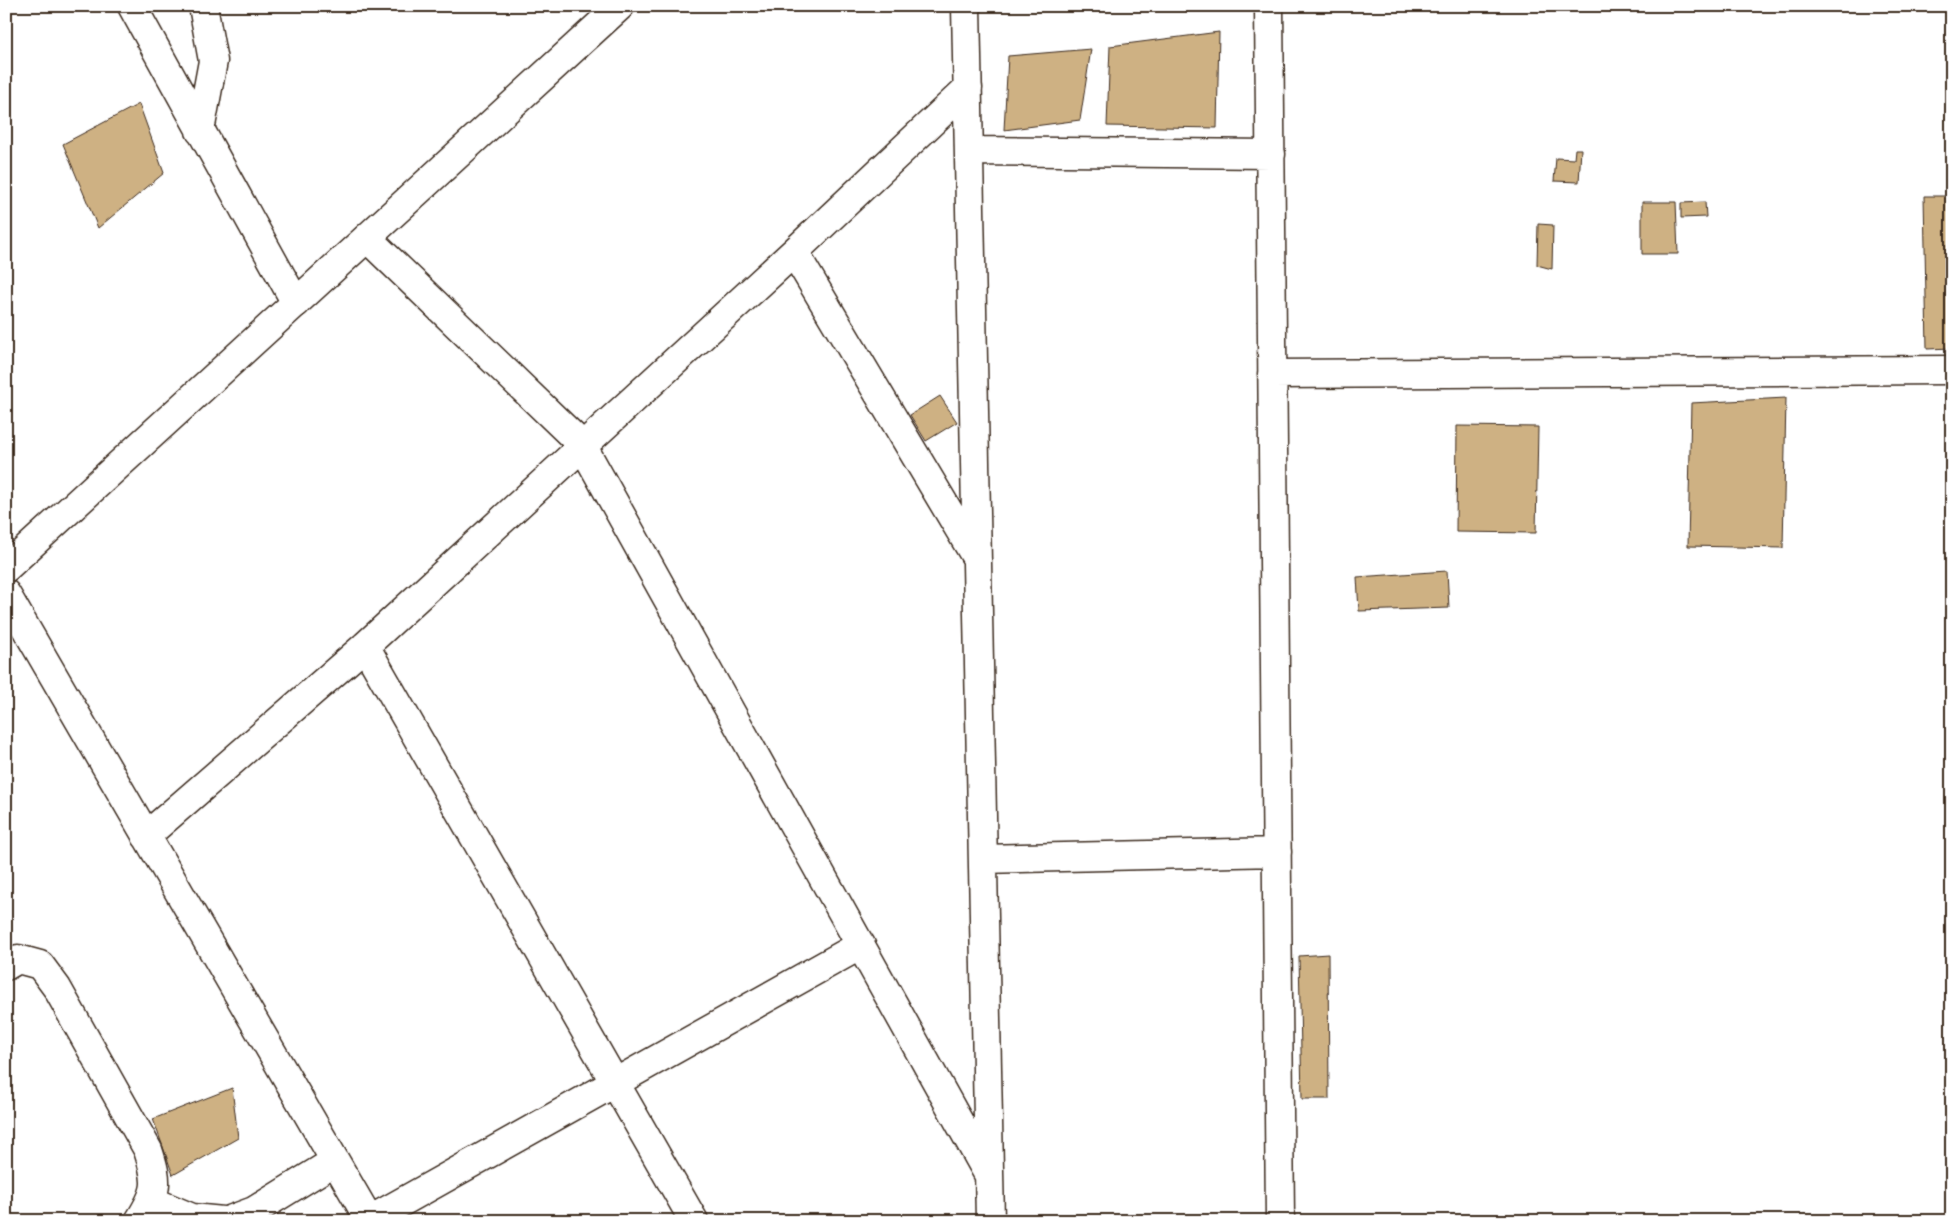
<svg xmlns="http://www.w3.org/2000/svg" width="1958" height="1227" viewBox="0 0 1958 1227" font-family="'Architects Daughter',sans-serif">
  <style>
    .building { fill: #ceb183; stroke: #3b2a1e }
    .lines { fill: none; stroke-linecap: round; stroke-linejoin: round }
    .minor-casing { stroke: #3b2a1e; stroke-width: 31 }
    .secondary-casing { stroke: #3b2a1e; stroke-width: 31 }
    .minor { stroke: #fff; stroke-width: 28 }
    .secondary { stroke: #fff; stroke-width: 28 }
  </style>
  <rect width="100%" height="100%" fill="#fff"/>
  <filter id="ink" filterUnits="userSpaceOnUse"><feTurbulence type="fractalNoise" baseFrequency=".02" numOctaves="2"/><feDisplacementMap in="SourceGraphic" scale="10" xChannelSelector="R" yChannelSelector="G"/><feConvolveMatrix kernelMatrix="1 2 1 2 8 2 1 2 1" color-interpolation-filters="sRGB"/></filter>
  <g filter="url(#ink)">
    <path class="building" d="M1219 32 1217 128 1107 126 1110 46Z
      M1091 49 1080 120 1004 130 1008 56Z
      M139 104 164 173 98 228 63 144Z
      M1575 149H1581L1579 182 1554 181 1556 158 1574 159Z
      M1924 196H1952V348L1927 349Z
      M1642 202H1676L1678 254H1642Z
      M1705 202 1706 217 1681 218V203Z
      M1538 224 1553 225 1552 269 1537 265Z
      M940 396 957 422 926 441 910 415Z
      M1786 398 1783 548 1688 546 1691 403Z
      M1457 426 1538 427 1536 533 1456 532Z
      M1447 571 1449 608 1359 611 1357 577Z
      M1328 954 1329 1099H1302L1299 956Z
      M232 1088 238 1138 173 1175 153 1119Z"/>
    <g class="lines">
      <g class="minor-casing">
        <path id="minor" d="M132 6 296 303
          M966 6 990 1221
          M1269 6 1280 1221
          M200 131 213 61 203 6
          M969 151 1271 154
          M367 238 582 445 988 1174
          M794 252 977 559
          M1272 374 1952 370
          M6 594 370 1221
          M365 646 694 1221
          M146 836 365 646 794 252 968 88
          M983 859 1277 852
          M6 966 18 959 40 965 57 988 148 1150C159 1183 158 1191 139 1221
          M152 1201 192 1218 223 1221
          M370 1220 861 945
          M227 1221 254 1211 335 1161"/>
      </g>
      <g class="secondary-casing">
        <path id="secondary" d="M6 568 620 6"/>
      </g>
      <use href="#minor" class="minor"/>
      <use href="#secondary" class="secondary"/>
    </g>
  </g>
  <rect width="1958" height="1227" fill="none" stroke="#fff" stroke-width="25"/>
  <rect x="12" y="12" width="1933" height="1202" fill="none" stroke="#3b2a1e" stroke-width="2" filter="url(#ink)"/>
</svg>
